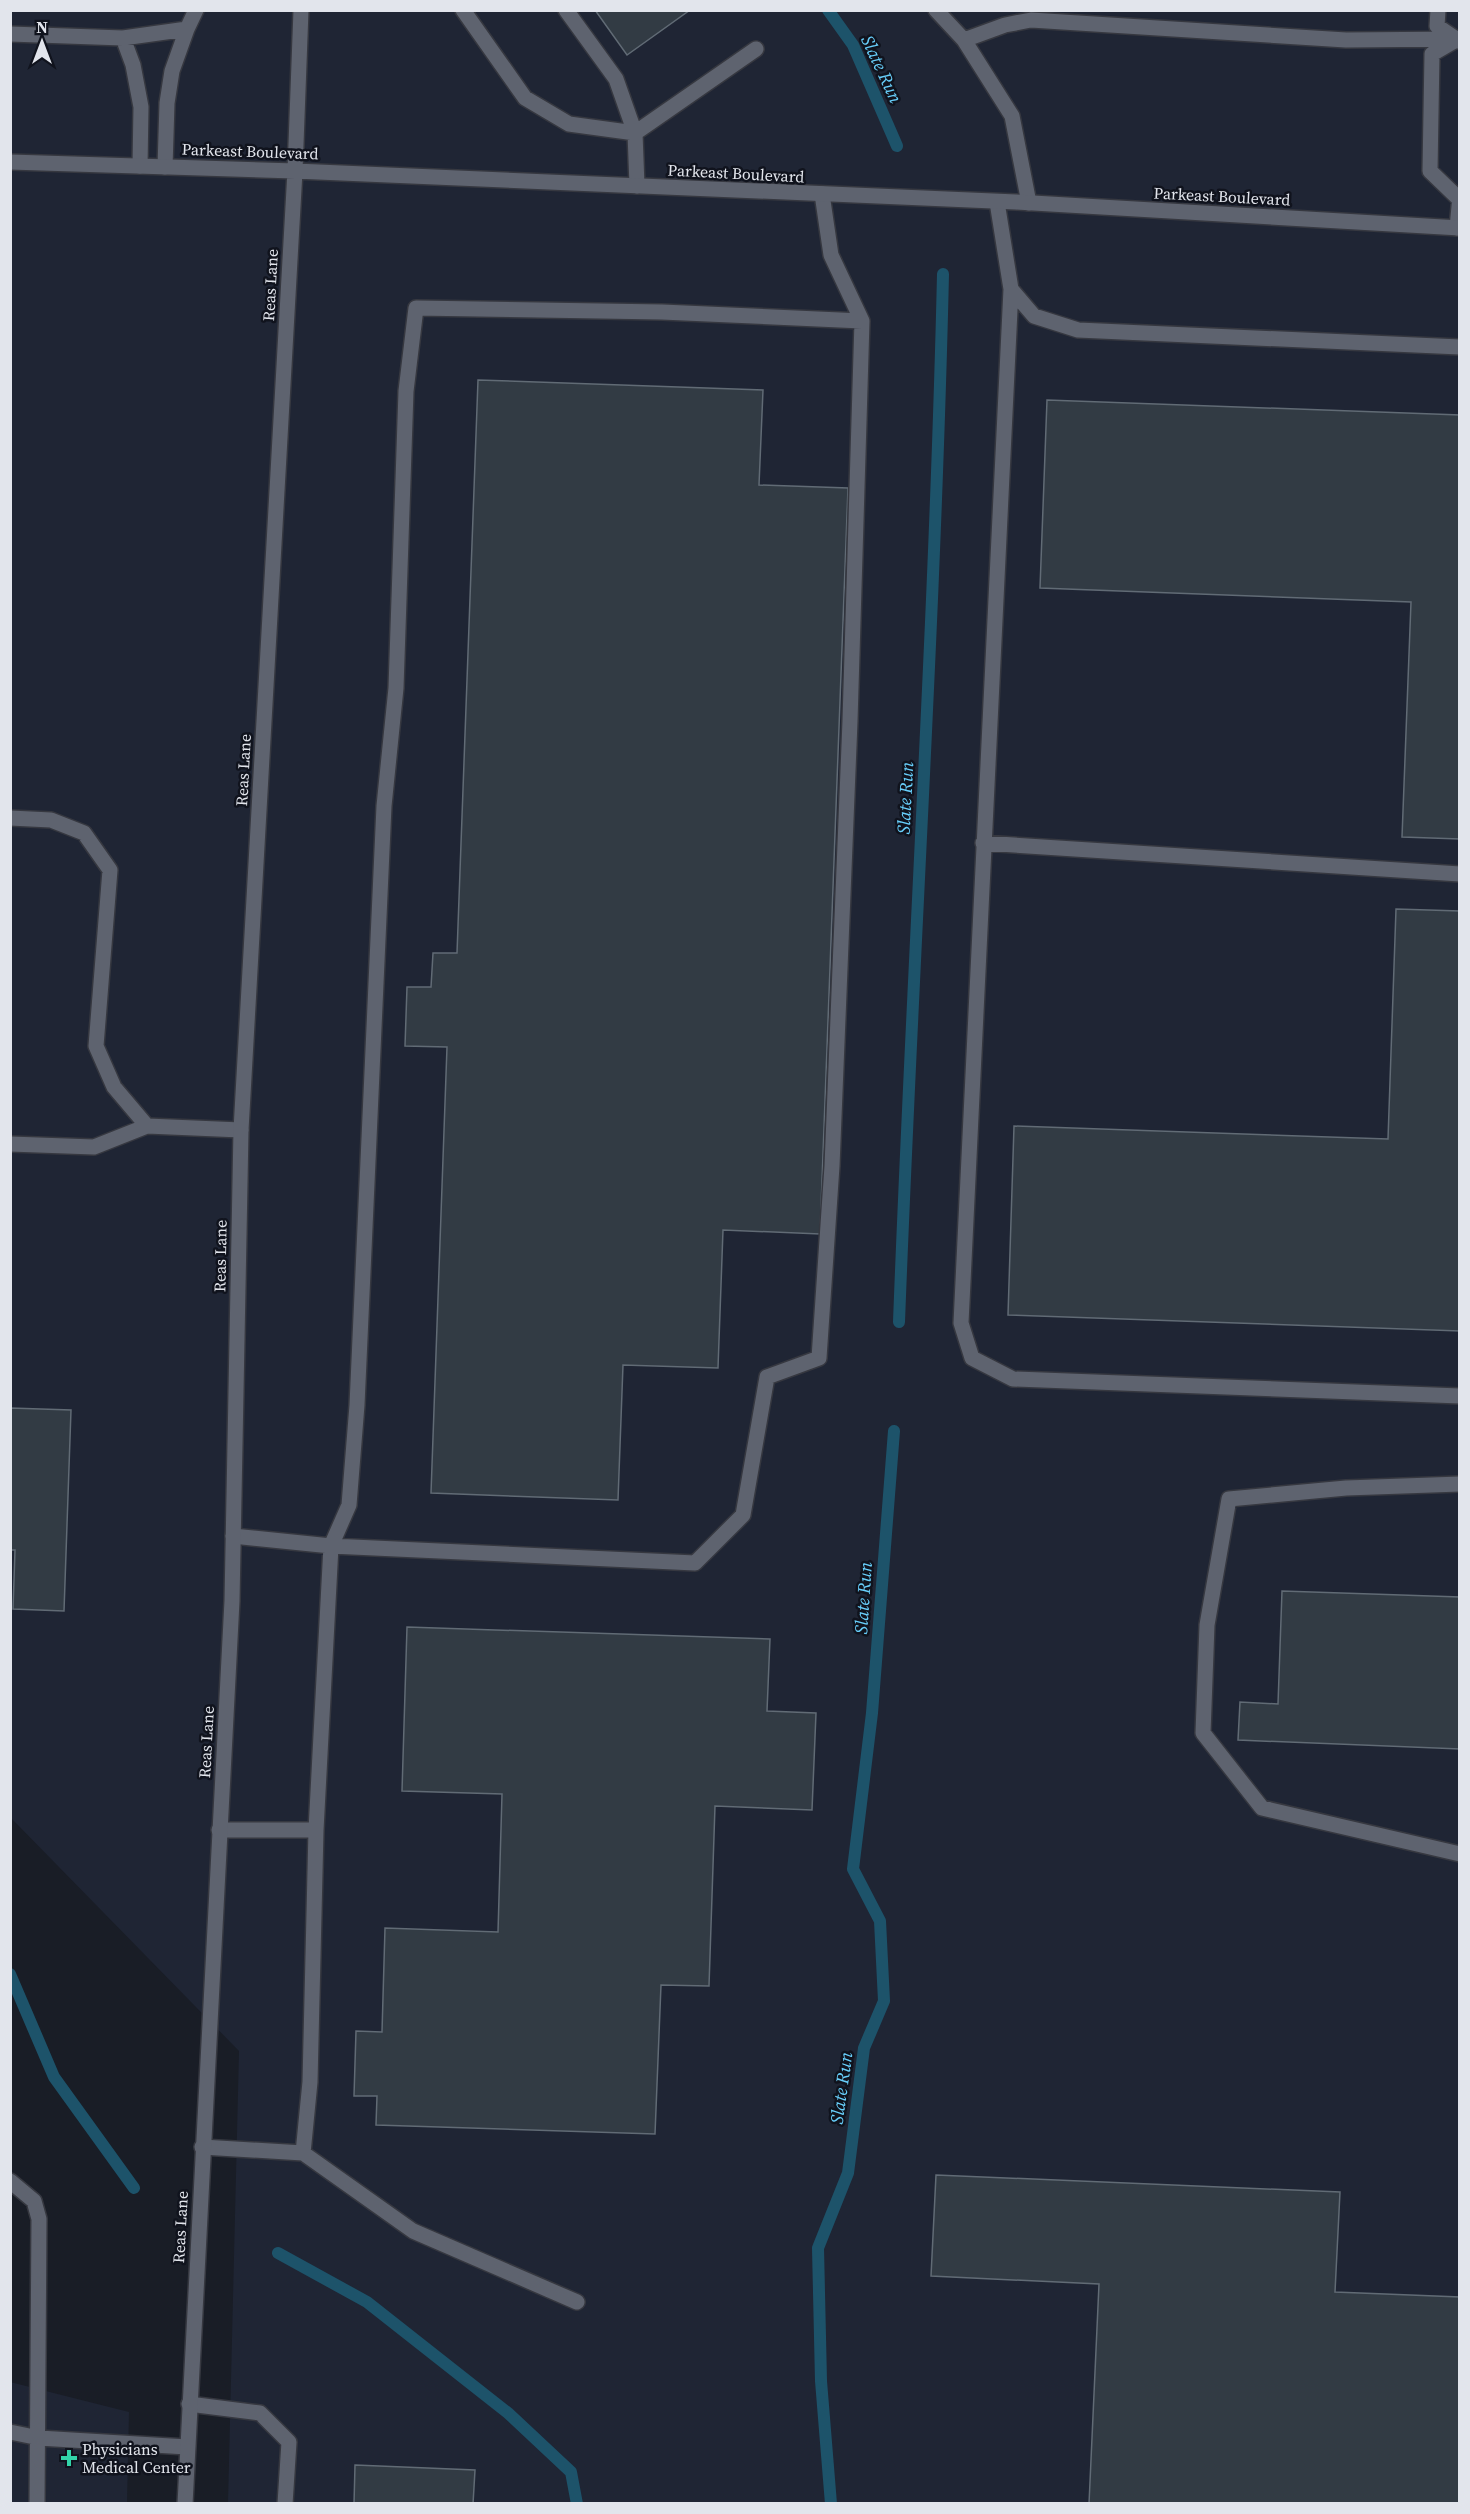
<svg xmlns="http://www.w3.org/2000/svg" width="1470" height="2514" viewBox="0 0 1470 2514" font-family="'Source Serif 4',serif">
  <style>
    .built { fill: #1f2534 }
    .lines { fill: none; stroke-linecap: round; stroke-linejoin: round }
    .stream { stroke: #1d536a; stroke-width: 12 }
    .building { fill: #323b44; stroke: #616b75; stroke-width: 1.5 }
    .service-casing { stroke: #363840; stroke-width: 18 }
    .minor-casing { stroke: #363840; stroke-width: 18 }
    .service { stroke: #5e636f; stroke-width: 15 }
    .minor { stroke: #5e636f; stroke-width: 15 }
    .poi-dot { fill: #32d4a9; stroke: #10131d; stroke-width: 2 }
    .labels { text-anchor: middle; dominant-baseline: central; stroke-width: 5; stroke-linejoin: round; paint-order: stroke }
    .street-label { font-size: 16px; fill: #e2e5ec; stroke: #10131d }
    .poi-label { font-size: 16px; fill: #e2e5ec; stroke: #10131d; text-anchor: start }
    .water-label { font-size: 18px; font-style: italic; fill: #68cffb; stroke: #10131d }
  </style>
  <rect width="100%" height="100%" fill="#191d26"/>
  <path class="built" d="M10 11H1459V2503H228L239 2051 11 1818Z
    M10 2382 129 2412 127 2503H11Z"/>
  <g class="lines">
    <path class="stream" d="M828 10 853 45 897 146
      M899 1322C912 973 935 624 943 274
      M10 1974 54 2077 134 2188
      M278 2253 367 2302 508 2413 571 2472 577 2504
      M831 2504 821 2381 818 2248 848 2173 864 2048 884 2001 880 1921 853 1869 872 1713 894 1431"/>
  </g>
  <path class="building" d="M595 10H690L627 55Z
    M478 380 763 390 759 485 848 488 820 1234 723 1230 718 1368 623 1365 618 1500 431 1493 447 1047 405 1046 407 987H431L433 953H457Z
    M1047 400 1460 415V839L1402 837 1411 602 1040 588Z
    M1396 909 1460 911V1331L1008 1315 1014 1126 1388 1139Z
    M10 1408 71 1410 64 1611 13 1609 15 1550H10Z
    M1282 1591 1460 1597V1749L1238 1740 1240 1702 1278 1704Z
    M407 1627 770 1639 767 1711 816 1713 812 1810 715 1806 709 1986 661 1985 655 2134 376 2125 377 2096H354L356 2031 382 2032 385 1928 498 1932 502 1794 402 1791Z
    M936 2175 1340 2192 1335 2292 1460 2297V2504H1089L1099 2284 931 2276Z
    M355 2465 475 2470 473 2504H354Z"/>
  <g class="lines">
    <g class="service-casing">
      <path id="service" d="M463 10 525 98 569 124 635 133 756 49
        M566 10 616 79 635 133 637 186
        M936 10 964 40 1012 116 1029 203
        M1438 10 1437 26 1459 41
        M10 34 123 38 187 29 196 10
        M123 38 133 65 141 107 140 166
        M964 40 1005 25 1031 20 1346 40 1460 39
        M1456 40 1432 54 1430 171 1458 198
        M165 167 167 103 172 71 187 29
        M822 194 831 255 862 321 850 721 832 1166 819 1358 767 1377 743 1515 695 1563 331 1546 349 1505 357 1405 384 806 396 688 406 391 416 308 662 312 862 321
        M997 202 1011 289 961 1323 972 1358 1013 1379 1460 1396
        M1457 228 1460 196
        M1011 289 1034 316 1078 330 1460 347
        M10 818 51 820 84 833 110 870 96 1046 114 1087 147 1126
        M983 843 1460 874
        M10 1144 94 1147 147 1126 241 1130
        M1460 1484 1346 1488 1229 1499 1207 1625 1203 1733 1262 1808 1460 1854
        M233 1536 331 1546 316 1830
        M202 2147 303 2153 310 2082 316 1830H219
        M303 2153 413 2231 577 2302
        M10 2181 34 2201 39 2219 37 2504
        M189 2404 260 2413 289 2442 285 2504
        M10 2432 39 2438 187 2447"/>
    </g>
    <g class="minor-casing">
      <path id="minor" d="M10 162 295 171 1016 202 1460 228
        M185 2504 232 1601 241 1130 295 171 301 10"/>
    </g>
    <use href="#service" class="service"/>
    <use href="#minor" class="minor"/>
  </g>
  <path class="poi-dot" d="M66 2449h6v6h6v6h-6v6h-6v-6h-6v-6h6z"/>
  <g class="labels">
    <g class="street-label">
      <text transform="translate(250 151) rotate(2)">Parkeast Boulevard</text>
      <text transform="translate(736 173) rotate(3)">Parkeast Boulevard</text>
      <text transform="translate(1222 196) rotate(3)">Parkeast Boulevard</text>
      <text transform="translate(270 285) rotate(-87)">Reas Lane</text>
      <text transform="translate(243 770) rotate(-87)">Reas Lane</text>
      <text transform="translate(220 1256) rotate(-89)">Reas Lane</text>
      <text transform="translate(206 1742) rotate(-87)">Reas Lane</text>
      <text transform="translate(180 2227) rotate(-87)">Reas Lane</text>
    </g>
    <g class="poi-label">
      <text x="82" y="2449">Physicians<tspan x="82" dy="18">Medical Center</tspan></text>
    </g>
    <g class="water-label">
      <text transform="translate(882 69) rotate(65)">Slate Run</text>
      <text transform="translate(905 798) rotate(-87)">Slate Run</text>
      <text transform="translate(863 1598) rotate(-86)">Slate Run</text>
      <text transform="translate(841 2088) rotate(-82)">Slate Run</text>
    </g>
  </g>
  <rect width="1470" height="2514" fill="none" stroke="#e2e5ec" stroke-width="24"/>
  <g transform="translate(42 42)" stroke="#10131d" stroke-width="4.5" paint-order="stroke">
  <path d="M0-4.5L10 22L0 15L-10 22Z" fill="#e2e5ec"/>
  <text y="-9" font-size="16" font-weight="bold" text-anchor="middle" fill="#e2e5ec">N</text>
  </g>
</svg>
